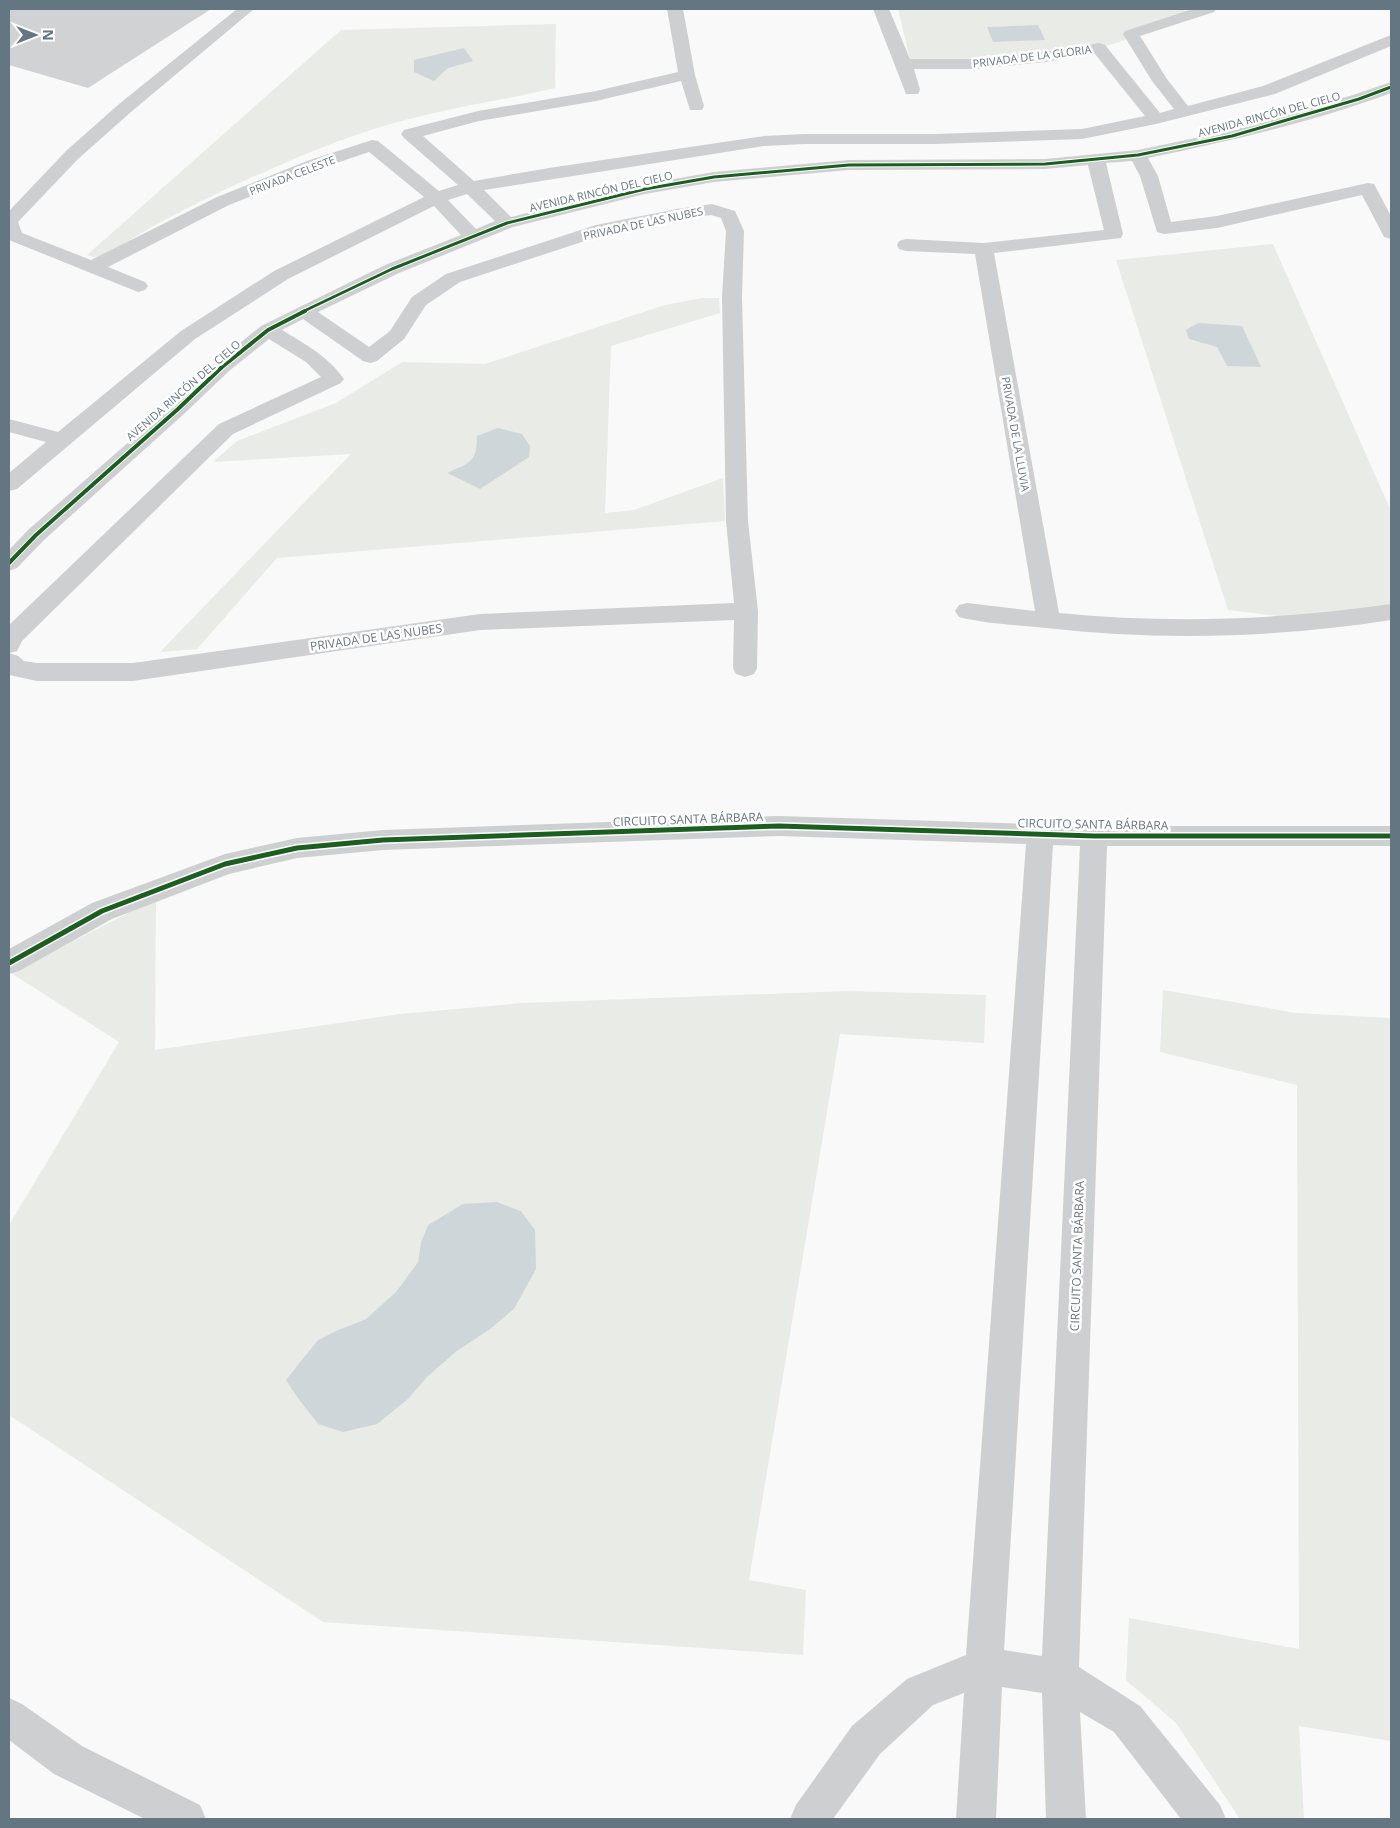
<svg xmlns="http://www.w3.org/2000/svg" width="1400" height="1828" viewBox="0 0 1400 1828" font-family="'Open Sans',sans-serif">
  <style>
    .green { fill: #e8ebe6; fill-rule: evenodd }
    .water { fill: #ced6d9 }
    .building { fill: #d0d2d3 }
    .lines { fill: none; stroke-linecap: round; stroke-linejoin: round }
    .minor { fill: #cecfd0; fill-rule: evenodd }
    .cycleway-far2-casing { stroke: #fff; stroke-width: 5 }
    .cycleway-far1-casing { stroke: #fff; stroke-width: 6 }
    .cycleway-casing { stroke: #fff; stroke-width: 8 }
    .cycleway-far2 { stroke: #1b5e20; stroke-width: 3 }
    .cycleway-far1 { stroke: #1b5e20; stroke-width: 4 }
    .cycleway { stroke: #1b5e20; stroke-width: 5 }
    .labels { text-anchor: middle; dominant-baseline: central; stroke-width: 5; stroke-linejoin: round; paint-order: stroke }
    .far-street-label { font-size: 11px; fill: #657683; stroke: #fff }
    .street-label { font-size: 12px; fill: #657683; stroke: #fff }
  </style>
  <rect width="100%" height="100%" fill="#f9f9f9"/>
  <path class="green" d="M898 9H1220L1097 49 912 67ZM1038 25 1044 40 987 28V27Z
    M556 24 555 88C510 99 465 105 421 116 356 131 297 157 237 184 190 206 144 229 101 259L87 255 341 30Z
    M1273 244 1391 511V607L1368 612 1294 618 1228 610 1116 260ZM1217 347 1260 366H1227Z
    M702 298H719L720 313 611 346 605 513 634 510 723 478 725 521 277 558 197 649 160 652 351 454 213 462 237 441 336 403 402 362 485 364 665 305ZM477 452 480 489 447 473 470 462Z
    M156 899 155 1050 400 1014 523 1003 848 991 986 995 984 1043 840 1034 749 1580 806 1590 803 1655 323 1622 9 1415V1225L119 1042 11 973ZM497 1202 521 1211 535 1230 514 1309 489 1330 457 1351 427 1377 408 1399 318 1424 300 1401 287 1380 318 1340 338 1330 366 1319 396 1292 418 1262 421 1242 428 1225 444 1216Z
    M1163 990 1296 1013 1391 1018V1741L1299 1726 1304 1819H1240L1176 1723 1126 1680 1129 1618 1299 1649 1297 1085 1160 1052Z"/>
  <path class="water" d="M1038 25 1045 40 993 42 987 27Z
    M464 48 473 61 448 68 434 81 414 72V60Z
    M1198 323 1242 326 1261 367 1227 366 1217 347 1189 339 1186 330Z
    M498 428 522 434 530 446 529 457 480 489 447 473C470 462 477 463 477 436Z
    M497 1202 521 1211 535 1230 536 1269 514 1309 489 1330 457 1351 427 1377 408 1399 377 1424 343 1432 318 1424 300 1401 286 1380 318 1340 338 1330 366 1319 396 1292 418 1262 421 1242 428 1225 463 1204Z"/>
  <path class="building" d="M9 9H211L88 88 9 65Z"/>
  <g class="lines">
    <path class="minor" d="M237 9H254L131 112 78 159 18 222 22 233 91 260 217 197 307 161 372 140 378 141 439 191 458 185 404 138 401 134 404 130 478 111 596 91 678 72 667 9H683L695 75 704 106 702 110H690L681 81 596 101 479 121 423 136 474 181 549 168 764 136 805 134H934L1082 129 1145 116 1095 54 1045 62 978 69H914L920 90 918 94H906L873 9H889L910 59H978L1045 52 1099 43 1105 45 1160 113 1174 109 1152 81 1123 34 1125 31 1193 9H1216L1214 12 1140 36 1167 79 1188 106 1263 86 1391 35V46L1275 94 1156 124 1082 139 934 144H805L764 146 484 190 511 217 645 184 714 172 849 160 1045 159 1138 150 1229 131 1353 95 1391 82V93C1313 122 1231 141 1148 158L1158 176 1171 222 1217 216 1368 183 1374 184 1391 216V239L1384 237 1382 233 1362 195 1217 228 1164 234 1157 232 1140 176 1132 161 1106 163 1123 234 1121 238 994 253 1059 613C1170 624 1280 620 1391 604V620C1276 638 1161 641 1046 628 1017 625 986 624 959 617L955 611 959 605 967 603 1035 611 975 254 906 251 899 249 897 245 899 241 906 239 984 243 1104 230 1088 165 1045 169 849 170 714 182 645 194 513 227 399 273 318 312 369 347 390 331 412 297 446 274 596 225 677 209 712 204 735 211 744 231 742 297 748 521 758 611 757 668 754 674 745 677 736 674 733 668 734 620 480 630 133 681H37L9 675V653L18 656 24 661 37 663H133L480 614 734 603 726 521 722 297 726 231 721 218 711 215 677 219 600 236 460 282 426 305 404 339 377 361 370 363 363 361 303 319 282 330C305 344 329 357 344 379L341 383 233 434 22 641 17 651 9 653V625L219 424 321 377 306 362 269 339 229 371 185 413 44 540 17 568 9 571V550L28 530 171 405 215 363 261 326 385 265 461 235 434 206 288 279 195 339 17 489 9 491V473L46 442 9 432V419L58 432 181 331 274 271 424 197 369 152 319 169 229 205 108 267 145 282 148 286 145 290 138 292 9 240V211L66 151 119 104ZM467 194 495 221 476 229 448 200Z
      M779 816 1094 826H1391V846H1107L1079 1667 1140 1706 1220 1805 1226 1819H1181L1114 1732 1080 1712 1086 1819H1046L1042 1693 1002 1687 996 1819H956L964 1693 933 1705 880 1754 833 1819H790L796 1805 852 1726 907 1679 966 1655 1026 844 779 836 383 850 297 858 229 874 112 919 19 971 9 974V949L92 903 225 854 297 838 383 830ZM1053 845 1080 846 1042 1656 1004 1650Z
      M9 1698 22 1704 82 1746 200 1805 206 1819H145L54 1774 9 1740Z"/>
    <g class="cycleway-far2-casing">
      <path id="cycleway-far2" d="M302 312 392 269 507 223 645 189 714 177 849 165 1045 164 1138 155 1232 136 1359 99 1391 87"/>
    </g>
    <g class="cycleway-far1-casing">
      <path id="cycleway-far1" d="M9 563 36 535 178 409 222 367 268 330 305 311"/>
    </g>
    <g class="cycleway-casing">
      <path id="cycleway" d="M9 963 102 911 225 864 297 848 383 840 779 826 1094 836H1391"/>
    </g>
    <use href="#cycleway-far2" class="cycleway-far2"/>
    <use href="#cycleway-far1" class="cycleway-far1"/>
    <use href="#cycleway" class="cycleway"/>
  </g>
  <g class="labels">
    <g class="far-street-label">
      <text transform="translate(1032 56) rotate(-7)">PRIVADA DE LA GLORIA</text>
      <text transform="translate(1269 114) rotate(-15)">AVENIDA RINCÓN DEL CIELO</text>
      <text transform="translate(292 175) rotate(-21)">PRIVADA CELESTE</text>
      <text transform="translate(601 191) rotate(-13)">AVENIDA RINCÓN DEL CIELO</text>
      <text transform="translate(643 223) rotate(-12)">PRIVADA DE LAS NUBES</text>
      <text transform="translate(183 390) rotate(-41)">AVENIDA RINCÓN DEL CIELO</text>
      <text transform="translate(1016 434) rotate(80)">PRIVADA DE LA LLUVIA</text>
    </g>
    <g class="street-label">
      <text transform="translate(376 637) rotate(-8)">PRIVADA DE LAS NUBES</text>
      <text transform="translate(688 819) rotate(-2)">CIRCUITO SANTA BÁRBARA</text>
      <text transform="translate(1093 824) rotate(1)">CIRCUITO SANTA BÁRBARA</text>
      <text transform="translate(1077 1256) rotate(-88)">CIRCUITO SANTA BÁRBARA</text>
    </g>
  </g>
  <rect width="1400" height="1828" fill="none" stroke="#657683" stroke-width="20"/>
  <g transform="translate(35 35) rotate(90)" stroke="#ffffff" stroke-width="4" paint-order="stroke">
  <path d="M0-4L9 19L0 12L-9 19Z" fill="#657683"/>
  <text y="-8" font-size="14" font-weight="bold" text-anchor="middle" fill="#657683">N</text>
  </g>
</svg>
